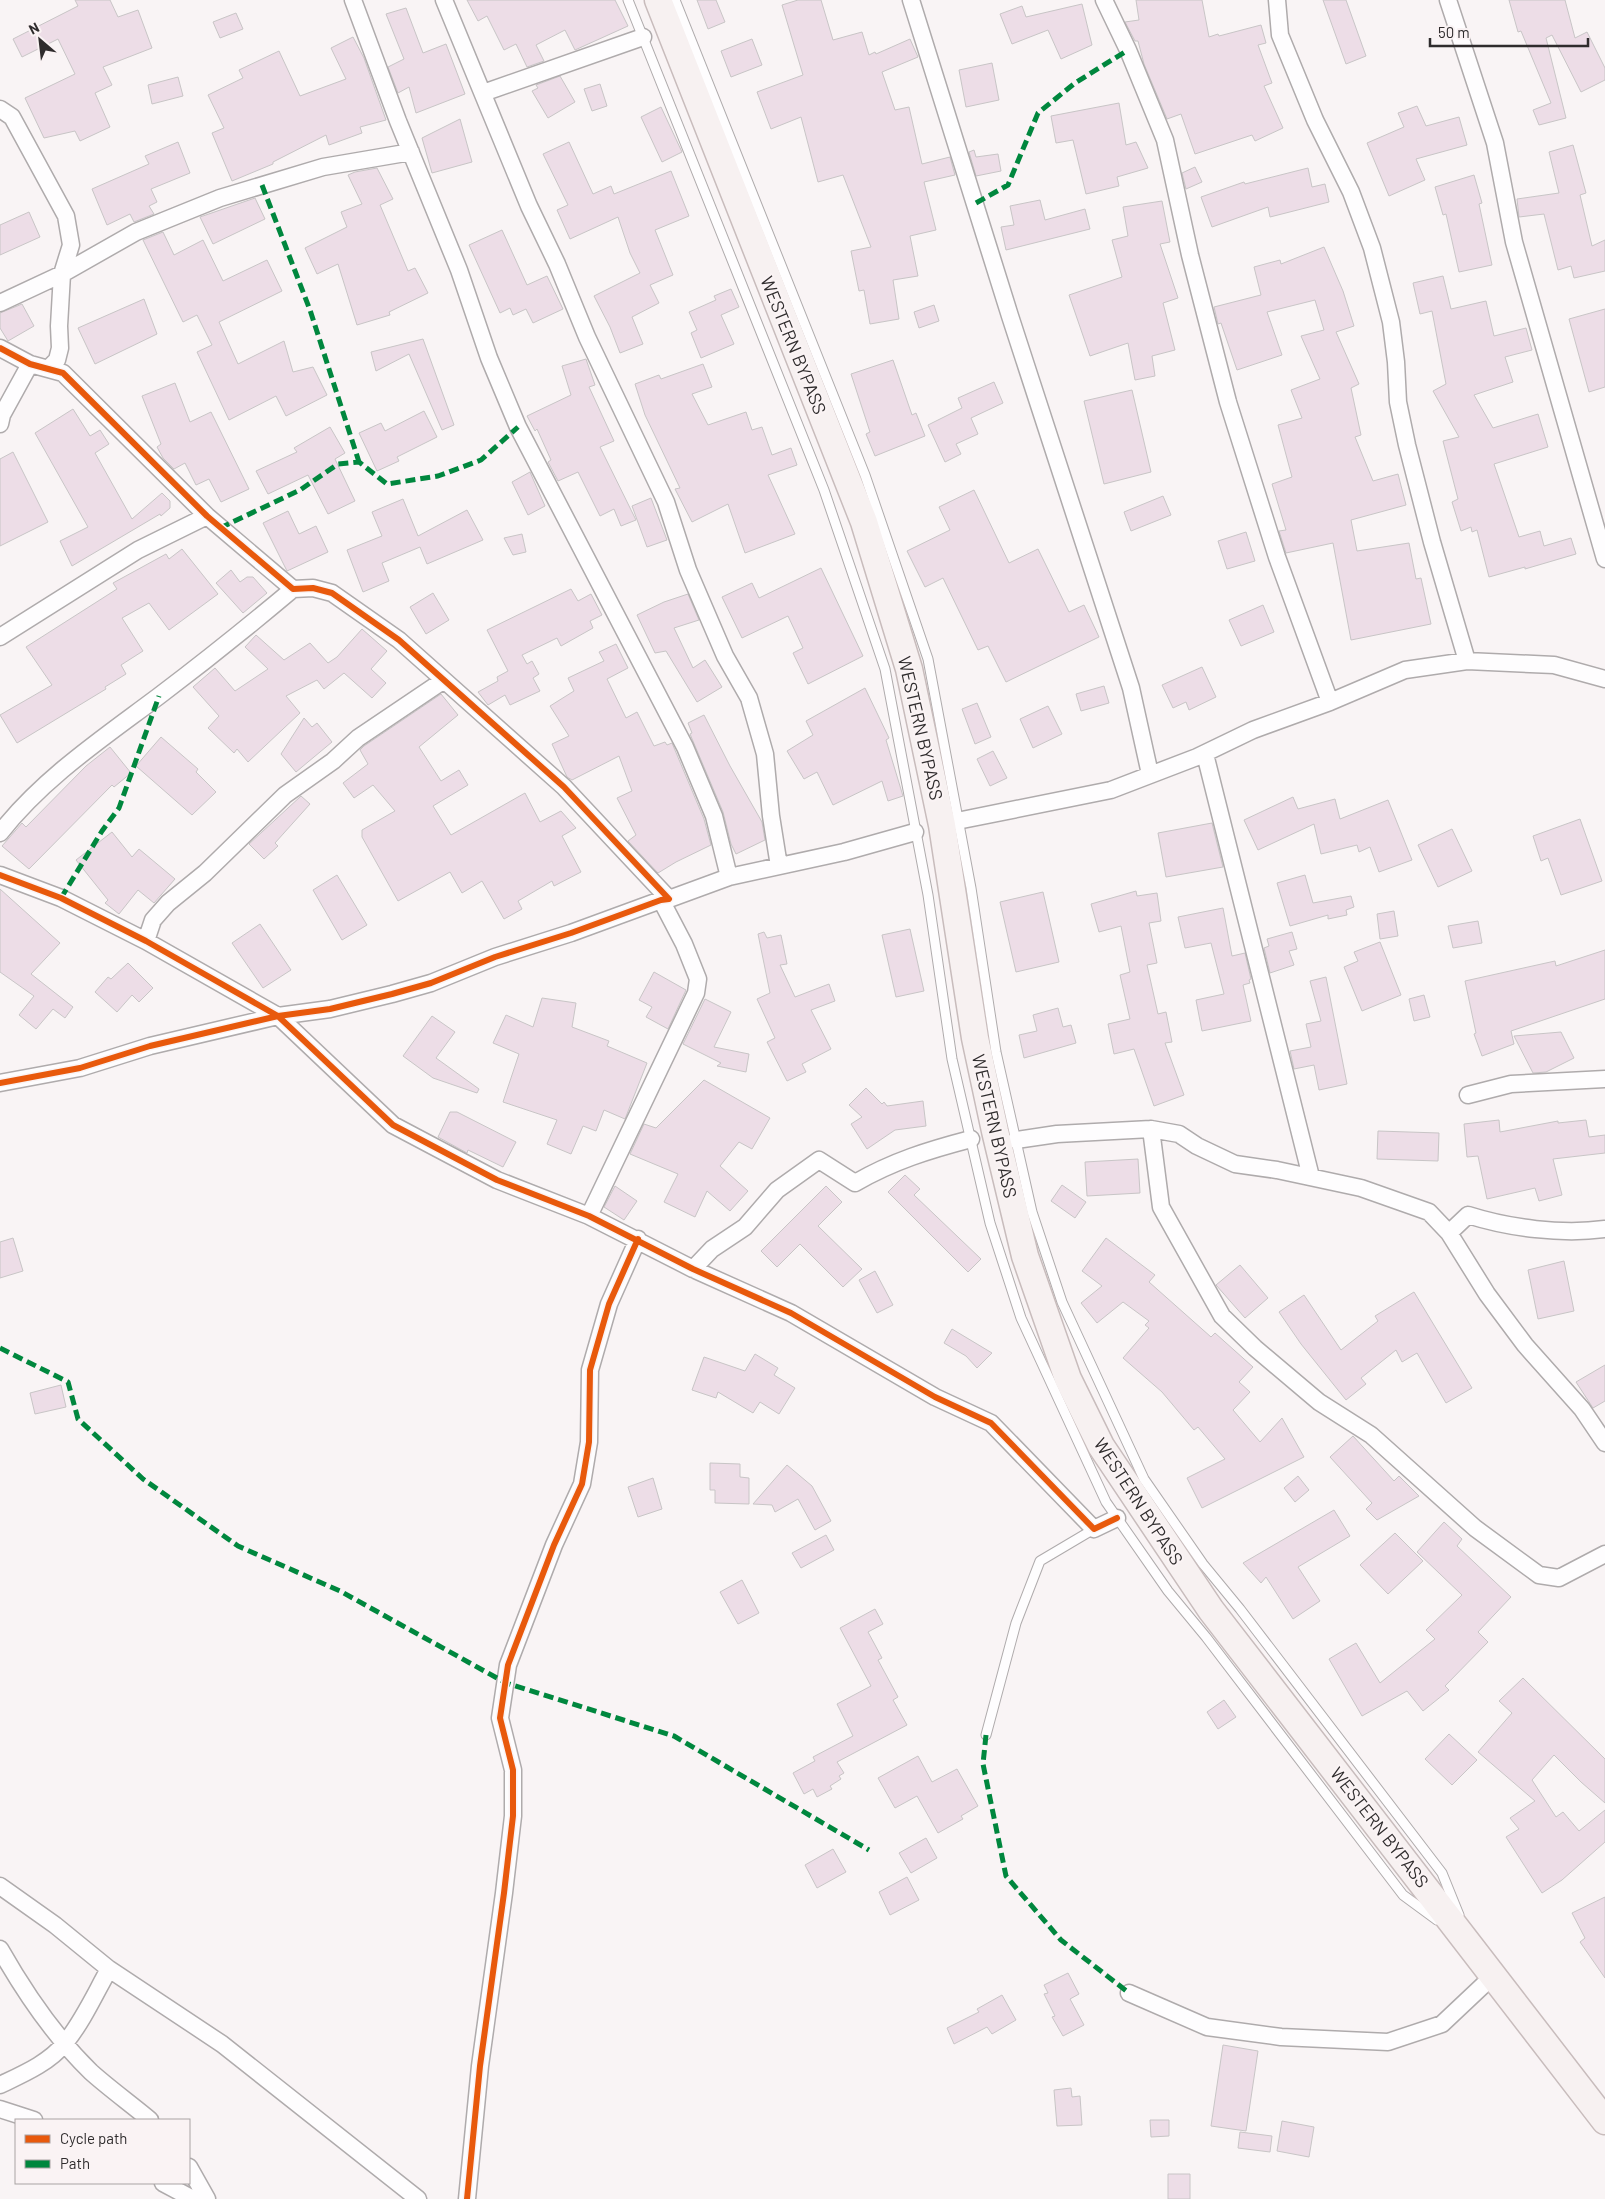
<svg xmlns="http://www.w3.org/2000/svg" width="1605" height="2199" viewBox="0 0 1605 2199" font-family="Barlow,sans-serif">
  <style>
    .building { fill: #eddde7; stroke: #c8c5c6 }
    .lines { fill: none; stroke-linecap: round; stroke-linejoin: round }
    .service-casing { stroke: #afabac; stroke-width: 11 }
    .minor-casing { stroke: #afabac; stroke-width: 19 }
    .primary-casing { stroke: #c8bcbc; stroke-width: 29 }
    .service { stroke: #fefdfe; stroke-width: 9 }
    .minor { stroke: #fefdfe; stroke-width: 16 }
    .primary { stroke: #f7f1f1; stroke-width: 26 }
    .quiet { stroke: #00873e; stroke-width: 5; stroke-dasharray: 10 5; stroke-linecap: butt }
    .cycleway-casing { stroke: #faf3f4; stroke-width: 9 }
    .cycleway { stroke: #e8590c; stroke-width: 6 }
    .labels { text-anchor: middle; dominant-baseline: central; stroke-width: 4.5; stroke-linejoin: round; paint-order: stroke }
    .street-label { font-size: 18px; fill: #2f2c2d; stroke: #faf3f4 }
  </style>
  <rect width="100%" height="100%" fill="#f9f4f5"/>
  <path class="building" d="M75 0H110L118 17 138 10 152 48 103 67 112 85 95 93 110 127 80 141 75 131 44 138 25 98 75 74 58 39 22 57 13 39 78 6Z
    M467 0H615L628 26 575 50 565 30 536 45 544 61 527 67 516 44 504 50 487 16 478 21Z
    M697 0H716L725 22 708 29Z
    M798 0H821L833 40 862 32 869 55 875 52 876 54 910 39 918 57 882 72 895 110 909 107 922 164 950 157 955 175 924 182 936 230 910 236 918 276 893 280 899 319 870 324 864 290 859 291 851 251 871 247 843 175 818 182 801 117 771 129 757 92 803 75 782 5Z
    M1136 0H1202L1209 37 1218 34 1219 36 1261 25 1266 43 1258 45 1272 83 1264 86 1283 128 1255 141 1252 135 1195 154 1181 114 1167 119 1144 64 1138 41H1135L1125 22 1139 20Z
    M1323 0H1346L1366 56 1346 64Z
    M1509 0H1565L1575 38 1587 32 1605 68V80L1581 92 1552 35 1546 38 1566 118 1539 125 1533 110 1551 103 1521 31 1518 32Z
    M1082 4 1092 45 1061 59 1048 30 1012 44 1000 14 1022 6 1026 17Z
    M406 8 423 53 446 44 465 94 416 113 409 87 398 93 388 67 404 59 386 14Z
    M236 13 243 29 220 38 213 22Z
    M353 37 364 58 386 120 360 127 362 133 329 145 326 135 273 162V164L232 181 212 133 224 128 208 95 243 78 239 70 279 51 300 96 346 79 331 48Z
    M752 39 762 65 731 77 721 51Z
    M992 63 999 100 966 107 959 70Z
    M560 76 575 102 548 118 532 91 538 88 536 85Z
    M178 77 183 96 152 104 148 85Z
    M600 84 607 106 592 111 584 89Z
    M1119 103 1126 145 1136 142 1148 168 1117 177 1119 186 1086 194 1073 140 1056 143 1051 116Z
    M1417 106 1426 126 1459 117 1467 145 1416 159 1425 180 1389 196 1367 143 1404 127 1398 113Z
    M661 107 682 152 662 162 641 117Z
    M460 119 472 162 432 173 422 138Z
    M178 142 190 173 151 189 157 202 149 206 154 214 134 222 130 214 107 225 92 189 149 164 145 156Z
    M569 142 593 194 611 186 614 194 671 171 689 216 655 230 673 275 650 285 659 303 632 317 643 344 620 353 610 327 594 296 640 273 630 253 618 217 570 239 557 210 568 205 543 154Z
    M1573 145 1586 193 1580 195 1592 246 1605 240V271L1574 278 1571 266 1558 270 1544 214 1519 217 1517 199 1559 193 1549 152Z
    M974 150 976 157 998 154 1001 171 976 176 969 152Z
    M1195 167 1202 182 1186 189 1182 173Z
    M377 168 393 199 380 205 408 271 415 268 428 293 389 312 390 315 357 325 338 264 317 274 305 248 347 227 341 212 362 204 348 175 355 172Z
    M1308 168 1312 187 1325 184 1329 202 1270 217 1268 207 1212 227 1201 197 1244 182 1245 184Z
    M1474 175 1482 203 1479 204 1492 265 1459 272 1446 214 1443 215 1435 187Z
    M255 198 265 219 213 244 200 217Z
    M1040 200 1045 220 1085 209 1090 229 1006 250 1001 227 1014 225 1010 206Z
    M1162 201 1170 242 1160 244 1178 298 1163 303 1175 350 1152 356 1155 376 1135 380 1128 343 1090 356 1069 295 1122 277 1112 240 1128 236 1123 207Z
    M29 212 40 237 0 255V225Z
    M502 230 527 285 547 276 563 309 533 323 526 309 513 315 510 308 500 313 469 245Z
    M163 232 174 255 203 240 223 281 267 260 282 291 219 322 238 364 284 341 293 372 313 367 327 395 286 416 276 396 229 420 197 352 212 345 197 315 183 322 143 240Z
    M1324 247 1343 291 1354 326 1336 332 1359 384 1351 388 1361 435 1355 437 1373 481 1398 474 1406 505 1351 520 1357 551 1409 543 1416 579 1421 578 1431 624 1351 640 1333 543 1286 553 1279 531 1286 530 1272 484 1292 477 1278 425 1302 418 1291 390 1320 379 1301 336 1324 330 1315 300 1267 312 1282 355 1237 370 1221 323 1218 324 1214 307 1261 295 1254 267 1280 260 1281 264Z
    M1443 276 1451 309 1486 301 1494 336 1526 328 1532 350 1505 357 1513 382 1474 395 1493 428 1538 414 1548 447 1494 464 1519 537 1540 531 1544 546 1571 538 1576 554 1525 569V567L1489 577 1477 530 1472 532 1471 527 1461 531 1452 502 1458 499 1443 441 1459 437 1433 391 1446 384 1432 311 1420 314 1413 283Z
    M731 289 739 307 721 315 734 344 701 358 691 333 697 330 689 312 716 300 714 296Z
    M144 299 157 334 95 364 78 328Z
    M22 304 34 326 8 341 0 328V313Z
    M934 305 939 321 919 328 914 312Z
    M1605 309V387L1589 392 1569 319Z
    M423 339 454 425 442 430 409 354 376 371 371 352Z
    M586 359 595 385 589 387 614 441 600 447 636 520 621 526 614 509 600 516 578 472 558 481 548 462 551 460 537 429 535 431 527 416 571 395 562 366Z
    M893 360 912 415 916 413 925 436 875 456 866 434 870 432 851 374Z
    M703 364 712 387 692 394 708 425 746 412 752 430 762 427 772 455 791 448 797 465 768 475 795 534 745 553 728 504 692 522 675 489 680 488 645 415 635 384 659 375 661 379Z
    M994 382 1003 403 971 418 978 434 956 444 961 454 945 462 928 425 962 408 958 398Z
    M175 383 190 422 211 412 249 489 221 502 209 479 196 485 185 463 174 469 163 458 157 447 161 444 142 396Z
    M1132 390 1151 472 1104 484 1084 401Z
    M73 409 90 436 100 430 109 444 95 453 132 519 162 493 170 501V508L161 516 160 514 72 566 60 541 88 527 35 433Z
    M424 411 437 437 397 457 399 461 377 471 359 433 381 423 385 431Z
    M330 427 345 453 335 459 355 501 328 514 308 475 268 494 256 471 297 452 294 448Z
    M13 452 48 522 0 546V459Z
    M530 472 545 506 528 515 512 482Z
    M974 490 1009 563 1038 549 1069 612 1084 605 1099 637 1006 682 988 646 978 650 943 578 925 587 907 551 950 530 939 507Z
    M1163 496 1171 515 1131 531 1124 512Z
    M651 498 667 540 647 547 632 506Z
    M403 499 418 536 467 510 483 540 427 564 420 547 382 563 389 581 363 592 347 550 382 536 372 512Z
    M288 511 299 534 316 526 328 552 287 571 263 523Z
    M1246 532 1255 561 1227 569 1218 541Z
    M522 534 526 552 513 555 504 538Z
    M182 549 218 594 169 630 149 603 122 618 143 651 121 665 126 674 105 687 106 689 17 743 0 715 52 685 26 647 117 589 113 583 166 554 169 559Z
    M821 568 863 656 808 684 793 653 803 648 788 616 742 638 722 597 752 583 759 598Z
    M231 570 240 582 247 577H253L267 593 243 613 216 583Z
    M571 589 578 601 591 594 602 615 590 621 593 628 561 646 557 638 522 655 527 664 532 661 539 674 533 678 540 691 510 705 505 695 488 705 478 692 498 681 497 677 508 671 487 630Z
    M433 593 449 620 426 634 410 607Z
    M688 594 699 620 674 628 693 668 705 660 722 687 697 702 666 651 655 653 637 615 664 602Z
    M1263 605 1274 632 1241 646 1229 620Z
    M362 629 387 651 371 669 386 683 372 698 344 673 324 689 317 680 286 696 300 713 248 762 237 749 234 753 208 728 219 716 193 687 215 668 235 691 268 669 245 647 256 635 284 660 310 643 328 663 337 657Z
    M616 644 628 668 607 679 626 718 637 712 654 746 665 742 667 745 672 743 704 819 711 845 676 862 658 873 628 841 636 835 617 798 632 791 619 756 572 780 567 777 552 744 569 736 550 706 574 691 568 678 604 661 599 652Z
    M1202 667 1216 697 1189 710 1186 702 1173 708 1162 685Z
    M1104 686 1109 703 1081 711 1076 694Z
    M865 688 889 738 886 740 903 796 888 801 882 781 833 805 817 772 804 779 787 751 813 735 806 721Z
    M441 694 458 715 419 747 441 781 459 770 468 785 433 806 451 835 525 793 540 822 561 811 576 828 562 836 581 872 554 886 552 881 518 901 522 909 504 919 482 881 462 893 450 872 398 901 362 837V830L395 811 373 785 354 798 343 783 368 764 360 750 364 746Z
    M977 703 991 737 975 744 962 709Z
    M1048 706 1062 734 1033 748 1020 719Z
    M704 715 730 766 762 822 765 840 736 854 731 844 723 812 690 734 692 733 688 723Z
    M304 718 312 727 317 723 332 742 296 772 281 754Z
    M161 737 198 769 196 772 216 792 192 815 136 766Z
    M110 747 131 773 114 787 112 785 29 869 2 846 22 823 26 827 86 766Z
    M993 751 1007 778 990 786 977 759Z
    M301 796 310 804 275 843 278 846 264 859 249 844Z
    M1293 797 1298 809 1335 799 1340 819 1388 800 1412 860 1379 872 1370 847 1359 852 1357 845 1321 854 1314 824 1258 850 1244 820Z
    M1580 819 1602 881 1561 895 1548 858 1541 861 1533 836Z
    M1212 823 1223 867 1166 877 1158 833Z
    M1452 829 1472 871 1438 887 1418 845Z
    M112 832 132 857 139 849 175 879 154 903 138 890 119 914 105 903 108 900 76 860Z
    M337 875 367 925 342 940 313 890Z
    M1305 875 1313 903 1351 896 1354 907 1346 910 1347 915 1328 919V915L1290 926 1277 883Z
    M0 889 60 943 31 974 73 1007 65 1018 53 1009 36 1029 19 1015 34 996 0 972Z
    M1136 891 1137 896 1157 893 1161 921 1149 923 1157 963 1147 965 1158 1014 1166 1012 1172 1042 1165 1043 1184 1095 1154 1106 1134 1049 1114 1054 1108 1024 1130 1019 1120 975 1130 972 1121 926 1099 932 1091 904Z
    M1043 892 1059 962 1016 972 1000 902Z
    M1223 908 1232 956 1245 953 1251 979 1249 980 1250 983 1243 985 1251 1021 1202 1031 1196 1000 1224 994 1211 943 1185 948 1178 917Z
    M1394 911 1398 936 1380 939 1377 914Z
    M1478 921 1482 943 1453 948 1448 926Z
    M260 924 291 970 263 988 232 943Z
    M910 929 924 991 896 997 882 935Z
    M764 932 767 938 781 935 787 964 780 965 795 997 829 984 835 1001 811 1010 831 1049 802 1064 806 1072 787 1081 767 1042 775 1038 757 999 770 993 758 934Z
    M1292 932 1297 949 1289 951 1294 965 1270 973 1264 948 1269 946 1267 939Z
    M1380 942 1401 995 1362 1011 1344 967 1358 961 1354 952Z
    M1605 950V999L1511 1031 1514 1044 1482 1056 1474 1034 1476 1033 1465 981 1555 961 1556 966Z
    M128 963 153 988 139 1002 132 995 117 1012 95 992 108 977 111 979Z
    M654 972 686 990 668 1029 646 1017 652 1007 639 1000Z
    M1326 977 1347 1084 1319 1090 1314 1065 1294 1069 1290 1051 1311 1047 1306 1024 1321 1021 1310 981Z
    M1424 995 1430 1017 1414 1021 1409 999Z
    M542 998 576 1003 572 1027 609 1041 607 1046 647 1063 625 1119 604 1110 596 1131 583 1126 571 1154 547 1144 557 1120 503 1102 519 1054 493 1043 506 1015 533 1027Z
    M705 999 731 1012 714 1047 749 1054 746 1072 717 1066 721 1063 683 1044Z
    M1058 1008 1063 1027 1071 1025 1076 1043 1024 1058 1019 1035 1037 1031 1033 1015Z
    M432 1016 455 1032 436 1058 479 1089 477 1093 433 1078 403 1056Z
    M1561 1032 1574 1058 1546 1072 1533 1073 1514 1036Z
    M704 1080 770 1118 752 1149 739 1142 720 1166 748 1191 730 1211 707 1191 695 1217 664 1202 678 1174 630 1154 644 1124 656 1128Z
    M866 1088 882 1104 884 1102 887 1106 923 1101 926 1126 895 1130 867 1149 851 1124 862 1117 849 1105Z
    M450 1112H457L516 1142 503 1167 468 1150 467 1153 438 1137Z
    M1499 1120 1500 1132 1558 1121V1123L1586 1120 1589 1137 1605 1135V1153L1553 1159 1562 1195 1539 1201 1535 1188 1487 1199 1478 1156 1467 1157 1464 1124Z
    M1378 1131 1439 1133 1438 1161 1377 1159Z
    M1138 1159 1140 1193 1087 1196 1085 1162Z
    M905 1175 920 1189 914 1195 981 1259 968 1272 888 1192Z
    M1062 1185 1086 1202 1075 1218 1051 1201Z
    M615 1186 637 1201 624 1220 604 1207Z
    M826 1186 842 1202 818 1226 862 1269 843 1287 800 1244 777 1267 761 1251Z
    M13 1238 23 1271 0 1278V1242Z
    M1106 1238 1155 1275 1149 1282 1211 1337 1215 1333 1253 1367 1239 1382 1250 1392 1233 1410 1260 1442 1282 1418 1304 1457 1202 1508 1187 1478 1225 1459 1198 1427 1194 1430 1162 1392 1123 1358 1149 1328 1145 1325 1149 1321 1123 1302 1097 1323 1081 1303 1102 1286 1082 1271Z
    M1564 1261 1574 1311 1538 1319 1528 1270Z
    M1240 1265 1268 1298 1245 1318 1216 1285Z
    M875 1271 893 1305 877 1313 859 1280Z
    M1414 1292 1472 1388 1446 1403 1417 1353 1402 1362 1396 1350 1361 1378 1366 1384 1346 1400 1301 1344 1279 1312 1304 1295 1341 1350 1378 1321 1375 1316Z
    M952 1329 992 1353 977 1368 966 1356 944 1343Z
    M755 1354 778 1368 774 1375 795 1388 779 1414 760 1402 753 1413 718 1392 716 1398 692 1390 704 1357 745 1371Z
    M1605 1365V1401L1593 1408 1576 1382Z
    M61 1385 66 1407 35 1414 30 1393Z
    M1353 1436 1394 1481 1399 1476 1419 1496 1377 1520 1366 1509 1372 1503 1330 1457Z
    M710 1463 740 1464V1477L749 1478V1504L715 1503V1490H710Z
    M787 1465 812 1486 831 1521 815 1530 798 1499 775 1512 772 1505 753 1504Z
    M1298 1476 1309 1490 1295 1502 1284 1488Z
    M653 1478 662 1509 638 1517 628 1487Z
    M1334 1510 1350 1536 1298 1567 1320 1601 1293 1619 1266 1577 1261 1583 1243 1563Z
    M1444 1522 1462 1539 1457 1546 1511 1597 1478 1632 1488 1642 1445 1686 1449 1690 1423 1711 1407 1691 1362 1716 1329 1659 1356 1643 1380 1683 1435 1639 1426 1630 1462 1595 1417 1552Z
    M1395 1533 1423 1561 1388 1594 1360 1565Z
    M826 1535 834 1550 801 1568 792 1553Z
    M742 1580 759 1613 738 1624 720 1592Z
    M875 1609 883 1624 868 1632 882 1658 878 1660 898 1697 893 1700 907 1725 837 1762 844 1773 839 1776 841 1779 830 1786 832 1789 817 1797 813 1789 804 1794 793 1773 815 1761 813 1757 853 1736 837 1704 871 1686 840 1628Z
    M1523 1678 1605 1759V1803L1581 1782 1554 1755 1532 1780 1556 1817 1563 1812 1579 1831 1605 1810V1842L1562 1880 1542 1893 1506 1837 1519 1829 1510 1818 1535 1801 1478 1752 1512 1713 1499 1701Z
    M1224 1700 1236 1717 1218 1729 1207 1712Z
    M1449 1734 1477 1760 1452 1785 1425 1759Z
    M918 1756 932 1782 957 1769 978 1806 961 1816 963 1819 938 1833 917 1796 895 1808 878 1778Z
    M926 1838 937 1858 911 1873 899 1853Z
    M833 1849 846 1872 817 1888 805 1865Z
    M907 1877 919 1900 890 1915 879 1892Z
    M1605 1897V1978L1580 1942 1585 1938 1572 1913Z
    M1068 1973 1079 1994 1070 1999 1084 2025 1063 2036 1052 2017 1055 2016 1044 1994 1048 1993 1044 1985Z
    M1002 1995 1016 2020 992 2034 987 2027 954 2044 947 2028 979 2012 977 2009Z
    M1223 2045 1258 2051 1246 2131 1211 2126Z
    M1071 2088 1072 2097 1080 2096 1082 2125 1057 2126 1054 2090Z
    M1150 2120H1169V2136L1151 2137Z
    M1282 2121 1314 2127 1309 2157 1277 2151Z
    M1240 2132 1272 2136 1270 2152 1238 2148Z
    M1168 2174H1190V2199H1168Z"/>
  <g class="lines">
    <g class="service-casing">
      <path id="service" d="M628 0 824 490 885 669 928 895 952 1059 990 1223 1021 1318 1106 1502 1168 1591 1206 1637 1403 1895 1437 1920
        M675 0 865 475 928 659 971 888 996 1052 1032 1212 1062 1302 1144 1479 1203 1564 1240 1609 1442 1873 1459 1915
        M986 1735 1016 1623 1040 1561 1094 1529"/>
    </g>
    <g class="minor-casing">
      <path id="minor" d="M353 0 398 121 459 270 489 358 518 427 685 747 714 816 729 877
        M444 0 529 206 557 264 587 337 666 502 688 570 725 656 749 698 765 754 771 816 779 866
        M911 0 1010 316 1131 688 1150 774
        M1104 0 1128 50 1165 140 1190 255 1228 402 1277 557 1330 702
        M1277 0 1280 35 1315 120 1351 192 1372 248 1391 322 1396 362 1398 402 1407 445 1432 542 1467 661
        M1448 0 1495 143 1514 242 1605 559
        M483 93 643 37
        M0 109 12 117 66 216 71 245 62 274 59 326 60 348 57 360 49 368
        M0 303 62 274 136 232 220 198 323 167 411 152
        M0 348 30 364 63 373 207 516 293 589 313 588 332 593 399 640 564 787 669 899 661 900 571 933 495 957 431 983 392 994 330 1009 278 1016 150 1046 80 1068 0 1083
        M0 424 2 415 30 364
        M0 637 138 550 207 516
        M1205 754 1311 1177
        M957 821 1111 790 1197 757 1253 730 1330 702 1405 670 1467 661 1554 665 1605 679
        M0 833C43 778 103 738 159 696 204 662 249 626 293 589
        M0 875 61 898 146 941 278 1016 393 1125 497 1180 589 1216 693 1269 791 1313 935 1397 991 1423 1094 1529 1117 1518
        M669 899 729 877 844 852 915 832
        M146 941 153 920 168 903 205 873 285 795 333 761 358 738 444 680
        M1468 1095 1511 1084 1605 1079
        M1151 1129 1161 1207 1222 1316 1255 1348 1319 1402 1371 1435 1475 1528 1539 1575 1559 1578 1605 1554
        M1016 1140 1057 1134 1151 1129 1179 1134 1197 1146 1235 1164 1277 1170 1361 1188 1429 1212 1449 1233 1487 1294 1525 1345 1582 1409 1605 1443
        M589 1216 696 993 698 979 684 944 661 900
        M1449 1233 1468 1215C1509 1228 1562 1235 1605 1229
        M693 1269 712 1249 745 1227 777 1190 819 1160 855 1183C893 1161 929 1150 971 1139
        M0 1886 55 1925 109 1969 222 2044 418 2199
        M0 1949C25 1993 55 2037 91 2072 110 2089 131 2104 150 2120
        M1129 1993 1207 2027 1281 2037 1388 2042 1442 2024 1494 1975
        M0 2085C23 2074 49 2063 65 2043 83 2021 95 1994 109 1969
        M0 2109 34 2120
        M189 2167 207 2199
        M163 2183 193 2199
        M467 2199 480 2066 504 1893 513 1816V1770L500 1718 508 1665 554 1545 582 1484 589 1442 590 1370 609 1304 638 1239"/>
    </g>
    <g class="primary-casing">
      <path id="primary" d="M658 0 864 522 909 669 942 825 975 1038 995 1131 1025 1256 1068 1379 1101 1446 1211 1610 1605 2121"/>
    </g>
    <use href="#service" class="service"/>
    <use href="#minor" class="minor"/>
    <use href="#primary" class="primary"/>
    <path class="quiet" d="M262 185 310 310 359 462
      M976 203 1008 185 1038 113 1075 83 1128 50
      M220 528 300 490 338 464 359 462 387 484 438 476 481 460 518 427
      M61 898 102 831 119 808 159 696
      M0 1348 68 1382 78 1419 143 1479 238 1546 340 1591 506 1683 674 1736 869 1850
      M986 1735 983 1764 1006 1876 1061 1940 1129 1993"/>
    <g class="cycleway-casing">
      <path id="cycleway" d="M0 348 30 364 63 373 207 516 293 589 313 588 332 593 399 640 564 787 669 899 661 900 571 933 495 957 431 983 392 994 330 1009 278 1016 150 1046 80 1068 0 1083
        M0 875 61 898 146 941 278 1016 393 1125 497 1180 589 1216 693 1269 791 1313 935 1397 991 1423 1094 1529 1117 1518
        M467 2199 480 2066 504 1893 513 1816V1770L500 1718 508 1665 554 1545 582 1484 589 1442 590 1370 609 1304 638 1239"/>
    </g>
    <use href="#cycleway" class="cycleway"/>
  </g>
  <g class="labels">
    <g class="street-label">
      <text transform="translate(794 345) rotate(68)">WESTERN BYPASS</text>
      <text transform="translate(921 728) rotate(77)">WESTERN BYPASS</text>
      <text transform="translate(995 1126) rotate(77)">WESTERN BYPASS</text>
      <text transform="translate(1139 1501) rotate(57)">WESTERN BYPASS</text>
      <text transform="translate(1380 1827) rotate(52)">WESTERN BYPASS</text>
    </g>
  </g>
  <rect x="15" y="2119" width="175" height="65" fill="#faf3f4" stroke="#a9a3a4"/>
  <rect x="25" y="2135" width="25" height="8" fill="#e8590c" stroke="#a9a3a4"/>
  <text x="60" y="2144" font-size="15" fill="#2f2c2d">Cycle path</text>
  <rect x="25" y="2160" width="25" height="8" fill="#00873e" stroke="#a9a3a4"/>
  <text x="60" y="2169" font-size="15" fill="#2f2c2d">Path</text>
  <g transform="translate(40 40) rotate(332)" stroke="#faf3f4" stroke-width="4" paint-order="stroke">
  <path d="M0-4L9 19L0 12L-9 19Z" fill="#2f2c2d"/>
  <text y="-8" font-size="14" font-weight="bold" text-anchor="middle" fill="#2f2c2d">N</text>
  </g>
  <path d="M1430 38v8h158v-8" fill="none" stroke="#2f2c2d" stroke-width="2.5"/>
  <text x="1438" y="38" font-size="15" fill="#2f2c2d" stroke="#faf3f4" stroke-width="4" paint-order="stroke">50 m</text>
</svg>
